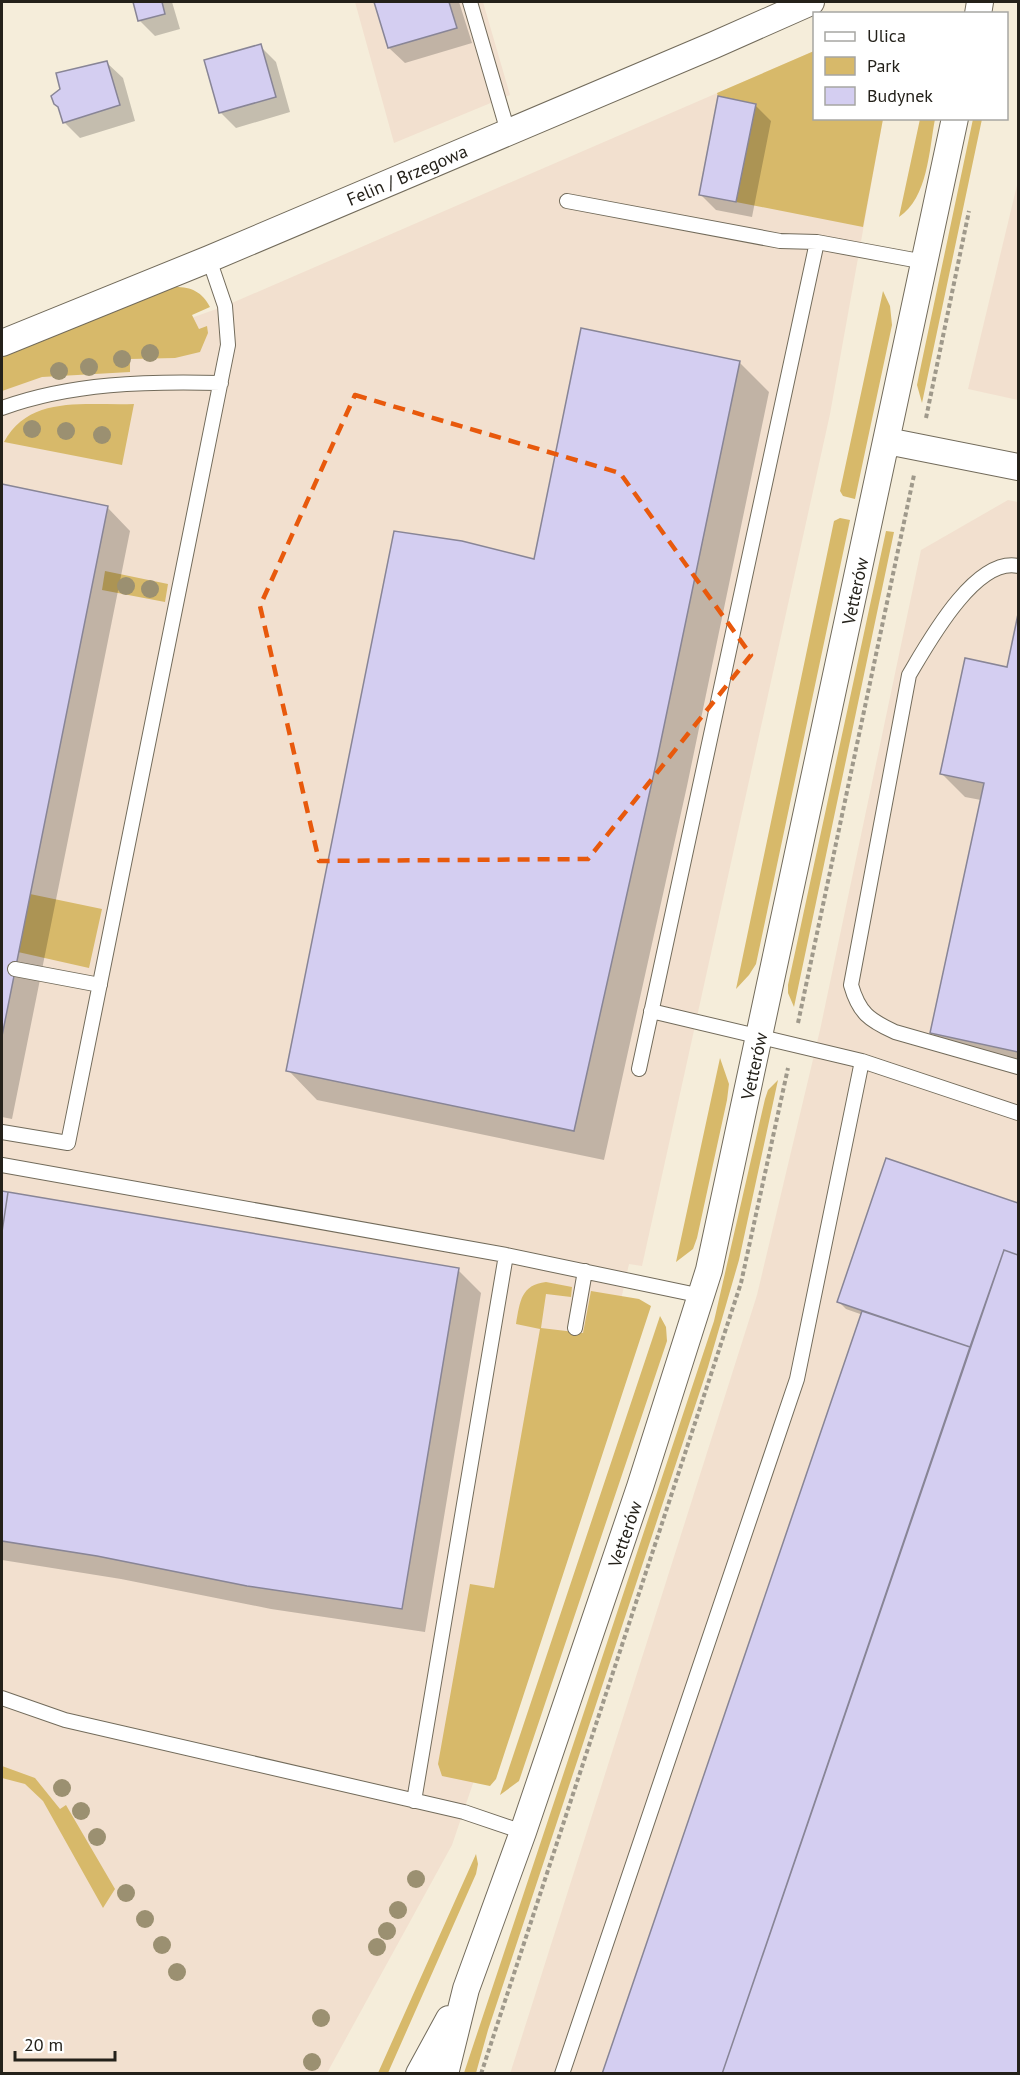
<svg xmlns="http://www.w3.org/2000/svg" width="1020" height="2075" viewBox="0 0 1020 2075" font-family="'PT Sans',sans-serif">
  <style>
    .commercial { fill: #f2e0cf }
    .green { fill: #d7b96a }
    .shadow { fill: #0003 }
    .building { fill: #d4cef1; stroke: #888596; stroke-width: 1.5 }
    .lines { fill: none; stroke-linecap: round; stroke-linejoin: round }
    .lane-casing { stroke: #726b5b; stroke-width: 16 }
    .street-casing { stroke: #726b5b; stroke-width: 28 }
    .path { stroke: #9f998b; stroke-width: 4; stroke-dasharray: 4.5 3; stroke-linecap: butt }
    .lane { stroke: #fff; stroke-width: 14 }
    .street { stroke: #fff; stroke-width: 26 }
    .tree { fill: #9b9071 }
    .marked { fill: none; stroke: #e8590c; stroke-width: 4.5; stroke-dasharray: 12 8; stroke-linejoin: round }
    .labels { text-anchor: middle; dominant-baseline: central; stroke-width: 5; stroke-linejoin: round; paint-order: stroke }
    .street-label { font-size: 18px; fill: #24211a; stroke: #fff }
  </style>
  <rect width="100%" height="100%" fill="#f5edda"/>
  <path class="commercial" d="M355 2H483L510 95 394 143Z
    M814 51V118L883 119 830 414 642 1266 629 1264 589 1443 452 1845 327 2073H2V385L225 306Z
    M1018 181V400L968 389Z
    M1008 500 1018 502V2073L510 2074 757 1295 820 1030 921 550Z"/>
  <path class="green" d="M814 51V118L883 119 863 227 736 202 755 104 718 96 717 93Z
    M920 119H935C929 150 928 198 899 217Z
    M973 119H982L922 403 917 385 919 375Z
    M175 287C192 287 202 292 210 307L192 315 199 329 207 326 208 333 200 352 175 358 130 359V372L42 377 2 391V357Z
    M883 291 890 306 892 325 855 499 843 496 840 491Z
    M134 404 122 465 4 442C30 394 86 406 134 404Z
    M840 518 850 520 756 964 749 975 736 989 834 521Z
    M886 531 894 532 794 1007 788 993V985Z
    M105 571 168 584 165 602 102 590Z
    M30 894 102 909 89 968 18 952Z
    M720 1058 729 1084 727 1100 697 1238 693 1249 676 1262Z
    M778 1080 739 1260 708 1367 488 2030 476 2073H464L714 1321 765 1099 768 1090Z
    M546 1282 572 1287 571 1297 546 1294 541 1328 583 1333 591 1291 639 1299 651 1306 496 1779 490 1786 442 1776 438 1764 470 1584 494 1588 540 1329 516 1324C520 1301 521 1285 546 1282Z
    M660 1316 666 1327 667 1341 519 1781 500 1795Z
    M2 1766 35 1778 60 1809 66 1805 115 1889 103 1908 43 1801 25 1784 2 1778Z
    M476 1854 478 1864 476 1874 388 2073H378Z"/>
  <path class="shadow" d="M134 2H172L180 29 155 36 139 20Z
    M375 2H462H459L472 43 405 63 389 48Z
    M260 46 276 62 290 112 236 128 220 112Z
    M107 63 123 78 135 121 80 138 64 122Z
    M755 105 771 121 752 217 716 210 700 194Z
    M739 362 769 392 687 786 604 1160 317 1100 288 1070 536 561Z
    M2 486 107 507 130 531 12 1119 2 1117Z
    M1018 621V1070L955 1056 932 1033 981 800 965 797 941 773 1008 669Z
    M887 1160 1018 1205V2074H604L863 1315 846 1309 838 1301Z
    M2 1192 458 1270 481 1293 425 1632 271 1609 121 1579 2 1560Z"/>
  <path class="building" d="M133 2H162L165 14 138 21Z
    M374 2H449L457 28 388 48Z
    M261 44 276 97 219 113 204 60Z
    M107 61 120 105 63 123 58 107 54 104 51 96 60 89 56 73Z
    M718 96 756 104 736 202 699 195Z
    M581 328 740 361 658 755 574 1131 286 1071 394 531 462 541 534 559Z
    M2 484 108 506 2 1036Z
    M1018 614V1052L930 1033 984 783 940 774 965 658 1007 667Z
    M886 1158 1018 1203V1255L1004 1250 970 1347 837 1302Z
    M2 1191 8 1192 2 1232Z
    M8 1192 459 1268 402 1609 247 1586 97 1556 2 1541V1232Z
    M1004 1250 1018 1255V2074H722Z
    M862 1311 970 1347 722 2074H602Z"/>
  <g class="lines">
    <g class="lane-casing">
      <path id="lane" d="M470 2 508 132
        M567 201 780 241 817 242 925 262
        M2 408C71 383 147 381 221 383
        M1018 566C975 557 928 643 909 675L851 985C859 1013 869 1020 895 1032L1018 1067
        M15 969 100 985
        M651 1011 862 1061 1018 1113
        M639 1069 817 242
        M2 1132 68 1143 228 345 225 306 209 259
        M2 1165 506 1255 702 1296
        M575 1328 585 1271
        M2 1698 65 1720 464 1812 523 1832
        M414 1801 506 1255
        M562 2074 797 1379 862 1061"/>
    </g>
    <g class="street-casing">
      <path id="street" d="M978 14 980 2
        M2 343 209 259 714 45 811 2
        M887 441 1018 467
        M419 2074 449 2019
        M445 2074 466 1989 523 1832 640 1487 709 1270 955 118"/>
    </g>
    <path class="path" d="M926 418 969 211
      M798 1023 914 475
      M481 2074 741 1283 788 1068"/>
    <use href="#lane" class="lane"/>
    <use href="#street" class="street"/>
  </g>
  <g class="tree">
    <circle cx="150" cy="353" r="9"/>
    <circle cx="122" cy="359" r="9"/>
    <circle cx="89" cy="367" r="9"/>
    <circle cx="59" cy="371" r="9"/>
    <circle cx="32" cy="429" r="9"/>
    <circle cx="66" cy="431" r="9"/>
    <circle cx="102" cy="435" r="9"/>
    <circle cx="126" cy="586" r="9"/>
    <circle cx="150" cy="589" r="9"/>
    <circle cx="62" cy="1788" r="9"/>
    <circle cx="81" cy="1811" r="9"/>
    <circle cx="97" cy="1837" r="9"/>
    <circle cx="416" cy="1879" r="9"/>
    <circle cx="126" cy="1893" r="9"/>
    <circle cx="398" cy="1910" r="9"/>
    <circle cx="145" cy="1919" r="9"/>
    <circle cx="387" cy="1931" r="9"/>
    <circle cx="162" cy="1945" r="9"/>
    <circle cx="377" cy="1947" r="9"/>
    <circle cx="177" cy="1972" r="9"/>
    <circle cx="321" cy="2018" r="9"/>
    <circle cx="312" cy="2062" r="9"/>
  </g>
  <path class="marked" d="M355 395 620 473 751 655 588 859 319 861 260 606Z"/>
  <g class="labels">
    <g class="street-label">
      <text transform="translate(407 175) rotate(-23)">Felin / Brzegowa</text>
      <text transform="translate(855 591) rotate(-78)">Vetterów</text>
      <text transform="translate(754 1066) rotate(-78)">Vetterów</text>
      <text transform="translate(625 1534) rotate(-71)">Vetterów</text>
    </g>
  </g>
  <rect width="1020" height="2075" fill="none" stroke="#24211a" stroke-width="6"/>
  <rect x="813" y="12" width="195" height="108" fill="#ffffff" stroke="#a7a6a3" stroke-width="1.5"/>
  <rect x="825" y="32" width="30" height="9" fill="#ffffff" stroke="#a7a6a3" stroke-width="1.5"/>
  <text x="867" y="42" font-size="18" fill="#24211a">Ulica</text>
  <rect x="825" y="57" width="30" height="18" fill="#d7b96a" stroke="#a7a6a3" stroke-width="1.5"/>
  <text x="867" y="72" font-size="18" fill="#24211a">Park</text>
  <rect x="825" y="87" width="30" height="18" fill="#d4cef1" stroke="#a7a6a3" stroke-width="1.5"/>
  <text x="867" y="102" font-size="18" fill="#24211a">Budynek</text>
  <path d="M15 2051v9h100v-9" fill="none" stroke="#24211a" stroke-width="3"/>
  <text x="24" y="2051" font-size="18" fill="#24211a" stroke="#ffffff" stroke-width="4.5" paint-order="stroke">20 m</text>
</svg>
